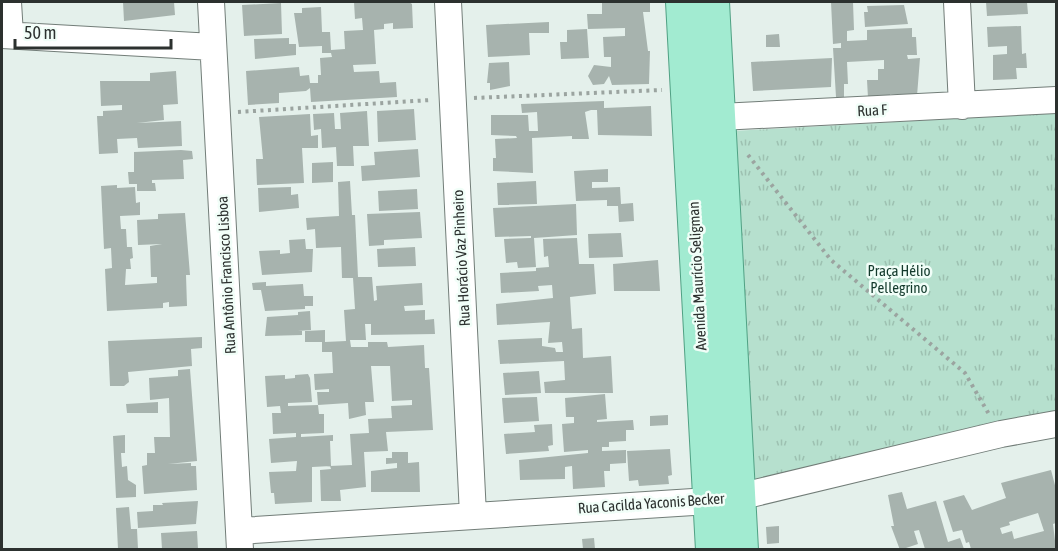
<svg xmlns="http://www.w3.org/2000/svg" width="1058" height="551" viewBox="0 0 1058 551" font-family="'Asap Condensed',sans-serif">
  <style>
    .park { fill: url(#park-tufts) }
    .building { fill: #a7b3ae; fill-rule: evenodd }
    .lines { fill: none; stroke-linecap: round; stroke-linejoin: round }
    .minor-casing { stroke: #727d78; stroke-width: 28 }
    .major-casing { stroke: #50a184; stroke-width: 34 }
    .path { stroke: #9ba4a0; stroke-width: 4; stroke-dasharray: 3 4.5; stroke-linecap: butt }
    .minor { stroke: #fff; stroke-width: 26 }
    .major { stroke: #a2ebd1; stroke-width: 32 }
    .labels { text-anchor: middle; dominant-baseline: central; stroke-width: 5; stroke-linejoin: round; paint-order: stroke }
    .street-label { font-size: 15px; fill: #2c312f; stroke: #f1fef8 }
    .park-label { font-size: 15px; fill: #133a2c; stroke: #f1fef8 }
  </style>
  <defs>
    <pattern id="park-tufts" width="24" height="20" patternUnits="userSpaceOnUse" patternTransform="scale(1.5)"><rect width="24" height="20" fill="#b6e0ce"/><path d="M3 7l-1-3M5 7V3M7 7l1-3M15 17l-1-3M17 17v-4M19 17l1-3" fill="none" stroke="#9dc1b1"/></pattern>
  </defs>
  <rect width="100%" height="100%" fill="#e4f0eb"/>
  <path class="park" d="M1056 113V414L754 483 733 131Z"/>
  <path class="building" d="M123 2H174L175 15 124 21Z
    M354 2H409L412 4 413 28 393 29V23L384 24V29L374 30 376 64 353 65 354 72 379 71 380 83 396 82 397 97 311 102 310 88 306 91 279 93V103L248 105 246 71 299 67 300 76 309 75 310 83H318V75H321L320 58 332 57 331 53H322V46L299 47 294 13H302V8L321 7 322 32H330L331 50 345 49 344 31 363 30 362 18 355 19Z
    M602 2H650V12H643L648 51H650L649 84 612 85 609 76 604 84 593 85 588 76 594 65 611 67V57H604L603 37 625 36V28L588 29 587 14H602Z
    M831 2H853L854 30 847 31V41L867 40V30L912 28V37H916L917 55H907L908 59 920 58 917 96 890 94V97L868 98 867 80H878V69H884V60L847 62 848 84H844V97H836L833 48H841V43L833 44Z
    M986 2H1027L1028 14 987 16Z
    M281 3 282 34 244 36 242 5Z
    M904 5 908 24 865 27 864 12H868L867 6Z
    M549 22V33H529L530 55 488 57 486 25Z
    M1021 26 1022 54 1026 53 1027 68H1016L1017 79 993 80V55L1007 54V46L988 47 987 27Z
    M587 29 589 58 561 59 560 42H567V30Z
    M779 34 780 47H766V35Z
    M289 38V44H296V55L255 59 254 39Z
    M832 58 831 87 753 91 751 62Z
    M509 62 510 86 490 90V83H487L489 63Z
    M176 71 178 104 163 105 164 120 137 123 181 121 182 146 138 148 137 138 117 139 118 153 99 154 97 116H103V111L122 110V105L101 106 100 81H150V73Z
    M604 101V108L651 106 652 136 598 135 597 110H591L585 112 589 139H572V136L532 138 533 173 493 171V158H496L495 139 517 138 516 136 491 135V115H528L529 131H538L537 112 522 113 521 104Z
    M414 109 416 140 378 142 377 111Z
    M367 111 369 146H353L354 166H337L336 147 322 148 321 129 314 130 313 114 334 113 335 129H341L340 113Z
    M310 114 311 136 318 135V148H302L304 183 257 185 256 159H263L259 117Z
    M418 149 420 177 362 181 361 166 375 165 374 152Z
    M181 150 192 151 193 159 183 160 184 179 152 180V183H155L156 191H137V184H129L128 172H134V152Z
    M333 162V182L312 183V163Z
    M608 169V182H592V188L620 187 621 204 633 203 634 221 619 222 618 206H607V200L576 201 574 171Z
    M350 181 352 215H355L358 277H372L374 301 377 300 376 286 422 283 423 305 404 306 405 311 425 310V320L434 319 435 334 371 335V324H365L366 340H350L351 347H368V342H387L388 347 424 345 425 368H429L433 430 386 432 388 451 364 452 366 487 340 490 341 501H321L320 470 331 469 330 466 352 465 350 434 369 433 368 419 392 418 391 406 412 405V400L392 401 390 366H371L374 402H365L366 415 349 419 348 403 318 405 319 414H324V433L301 434V437L333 435V441H330L331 466 312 467V502L275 504 274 493H271L269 472 296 471 297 461 271 463 269 439 296 437V433L273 434 272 413H281L280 406 267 407 265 376 285 375V379L295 378V375L308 374 310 378 312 402 288 403V406L318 405 317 392H329V389L315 390 314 374 333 373 332 352H322V342H305V331L325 330V342L346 341 344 310 355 309 353 278H342L341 247 316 248 315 229 307 230 306 218 339 216 338 182Z
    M536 181 537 204 498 205 497 183Z
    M117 185V188L135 187 136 203 140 202V215L120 216 121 229H126L127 247H132L133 258 130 259 131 269H126L125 285 157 283V277H151L150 246 162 244 138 245 137 220 158 219V214L185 213 190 275H186L187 306 169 307V302L163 303V308L107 311 105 269 112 268 111 248 104 249 101 186Z
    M291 187V195L298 194 299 208 259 212 258 188Z
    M417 189 418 209 379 211 378 191Z
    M576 204 577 235 534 238 536 267 518 268 517 262 506 263 504 239 531 238V236L495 237 493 208Z
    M420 212 422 238 384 240V245L369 246 367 214Z
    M621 233 623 257 589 258 588 234Z
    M577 238 579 264H594L596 294 570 297 572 329 582 328 583 358 611 356 613 393H545L544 382 565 380 564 361 500 364 498 340 542 338V346L555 348 556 352H563L562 342 548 343 550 322 497 325 496 304 553 298 552 285 538 286 539 291 501 293 500 273 536 271V268L549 267 548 256 544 257 543 239Z
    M305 239 306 249H313L312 272 262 275 259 251 280 250V254L290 253 289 240Z
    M415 247 416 266 378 267 377 249Z
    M658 260 660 291H614L613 264Z
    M266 282V286L303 284 304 296H313V306H305V309L265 311 261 290H253L252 283Z
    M310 311 311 330 298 331H302V335L265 336 267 317 298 315V312Z
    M202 337V348L191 349 192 366 128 372 129 382 124 386H110L108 341Z
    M190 369 197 461 168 464 191 463V466H196L197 490 144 494 142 466 147 465V453H155L154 437H170L169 398 150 400 149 378 178 376V370Z
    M539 371 541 393 505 395 503 373Z
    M605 394 607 419 597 420V422L633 420 634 430H626V441L609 442V447H602V451L626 450V463L610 464V471H604L605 487 573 489 572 466 565 467V479L520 480 519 460 588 453V450L564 452 562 424 574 423V417H566L565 398Z
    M537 397 539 421 504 423 502 398Z
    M158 402V413H127L126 404Z
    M668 415V425L650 426V416Z
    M552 424 553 445 548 446 549 451 506 454 504 434 535 432 534 425Z
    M125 435V453H121L122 467 127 466 128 480 136 485V497L116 498 113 436Z
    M670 449 672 475 668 476 669 484 639 486 638 480 629 481 627 451Z
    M392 452H408V463L419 462 420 492H371V471L397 468V463L386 464V458H392Z
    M1051 470 1056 489V523L1053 524 1056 549H971L969 542 966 543 962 530 953 532 943 501 964 495 972 510 1006 498 1001 483ZM1038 513 1044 531 1014 539 1012 531 1002 534 1000 528 1010 525 1009 522Z
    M902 492 907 509 936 501 948 542 960 538 964 549H925L919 530 914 531 918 544 900 550 891 526H894L888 495Z
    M198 501 196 524 138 528 137 512 153 511V505H163L162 503Z
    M129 507 131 529H137L138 549H118L116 508Z
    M779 526V543L767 544 766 527Z
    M197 531 198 549H162L161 533Z
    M594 538 595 549H583L582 539Z"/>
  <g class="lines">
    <g class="minor-casing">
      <path id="minor" d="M8 2 10 35
        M211 2 240 550
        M448 2 473 515
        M957 2 962 106
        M2 35 213 47
        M700 118 1056 100
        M239 531 709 501 738 497 1001 434 1056 424"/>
    </g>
    <g class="major-casing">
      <path id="major" d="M682 2 712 550
        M713 2 742 550"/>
    </g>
    <path class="path" d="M474 98 662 90
      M238 112 431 100
      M748 155 831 260 965 373 990 416"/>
    <use href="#minor" class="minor"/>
    <use href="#major" class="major"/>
  </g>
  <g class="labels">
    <g class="street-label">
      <text transform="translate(872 110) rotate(-3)">Rua F</text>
      <text transform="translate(461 258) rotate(-93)">Rua Horácio Vaz Pinheiro</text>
      <text transform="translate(226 275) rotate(-93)">Rua Antônio Francisco Lisboa</text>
      <text transform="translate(697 276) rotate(-93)">Avenida Maurício Seligman</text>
      <text transform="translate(651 503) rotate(-4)">Rua Cacilda Yaconis Becker</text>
    </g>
    <g class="park-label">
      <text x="899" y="270">Praça Hélio<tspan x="899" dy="17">Pellegrino</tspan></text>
    </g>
  </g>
  <rect width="1058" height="551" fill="none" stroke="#2c312f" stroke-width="6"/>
  <path d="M15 39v9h156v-9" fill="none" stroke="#2c312f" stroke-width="3"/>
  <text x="24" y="39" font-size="18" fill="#2c312f" stroke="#f1fef8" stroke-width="4.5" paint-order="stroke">50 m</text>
</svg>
